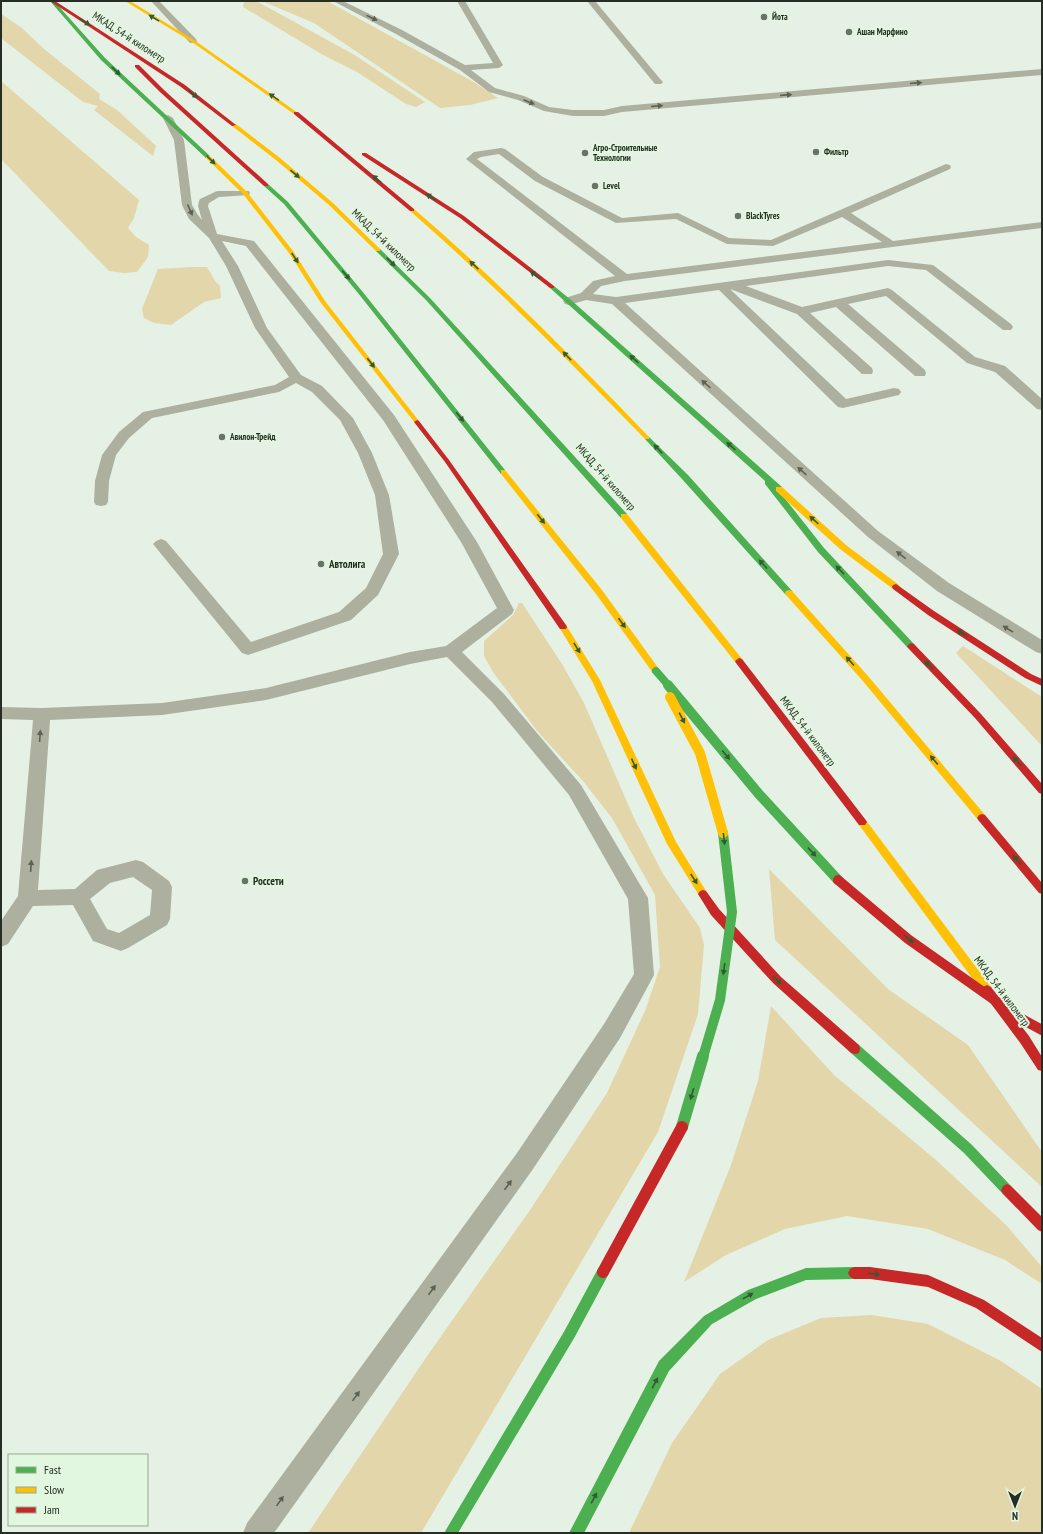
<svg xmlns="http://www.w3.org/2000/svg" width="1043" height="1534" viewBox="0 0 1043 1534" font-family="'PT Sans Narrow',sans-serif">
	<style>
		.green { fill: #e2d6aa }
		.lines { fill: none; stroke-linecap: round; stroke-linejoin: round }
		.lane { fill: #adb09e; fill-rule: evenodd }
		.fast { fill: #4caf50; fill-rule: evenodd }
		.slow { fill: #ffc107; fill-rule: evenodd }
		.jam { fill: #c62828; fill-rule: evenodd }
		.fast-bridge-far2 { stroke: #4caf50; stroke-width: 8 }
		.fast-bridge-far1 { stroke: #4caf50; stroke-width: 10 }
		.fast-bridge { stroke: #4caf50; stroke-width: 12 }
		.slow-bridge { stroke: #ffc107; stroke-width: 10 }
		.jam-bridge-far1 { stroke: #c62828; stroke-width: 10 }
		.jam-bridge { stroke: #c62828; stroke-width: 12 }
		.oneway { fill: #335a33 }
		.oneway2 { fill: #5c6155 }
		.poi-dot { fill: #697268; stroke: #e2f7df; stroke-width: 1.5 }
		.labels { text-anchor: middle; stroke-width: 4; stroke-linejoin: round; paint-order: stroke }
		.far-poi-label { font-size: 9px; font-weight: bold; fill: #262d24; stroke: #e2f7df; text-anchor: start }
		.street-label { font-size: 11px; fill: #262d24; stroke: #e2f7df }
		.poi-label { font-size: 11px; font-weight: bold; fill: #262d24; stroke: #e2f7df; text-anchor: start }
	</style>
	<rect width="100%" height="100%" fill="#e6f1e5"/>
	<g class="green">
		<path d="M 248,1 L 256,1 L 353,54 L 425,102 L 416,107 L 406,104 L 357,72 L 323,55 L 243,7 L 244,2 Z"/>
		<path d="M 262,1 L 327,1 L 472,81 L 498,98 L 470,105 L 440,108 L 314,23 Z"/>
		<path d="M 1,14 L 22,28 L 44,49 L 100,94 L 99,99 L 117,110 L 156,146 L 153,156 L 94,110 L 98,106 L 83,102 L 1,38 Z"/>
		<path d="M 1,81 L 139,200 L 134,218 L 128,228 L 136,237 L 149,245 L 148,257 L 137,272 L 124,273 L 109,271 L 1,159 Z"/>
		<path d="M 191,267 L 207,267 L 215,281 L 220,286 L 221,298 L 204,302 L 171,325 L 154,323 L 144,318 L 142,309 L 158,269 Z"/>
		<path d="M 519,603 L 522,603 L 562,664 L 584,703 L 634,818 L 663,874 L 700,928 L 704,945 L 698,1014 L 658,1132 L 421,1533 L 308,1533 L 425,1359 L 530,1210 L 607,1093 L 645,1011 L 660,967 L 655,895 L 612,818 L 583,781 L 538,732 L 493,672 L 484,656 L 484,641 L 513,615 Z"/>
		<path d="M 963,646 L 1042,697 L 1042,746 L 956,653 Z"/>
		<path d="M 769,869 L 888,989 L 968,1045 L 1042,1152 L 1042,1187 L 775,940 Z"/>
		<path d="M 771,1006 L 834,1075 L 936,1160 L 1007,1226 L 1042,1267 L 1042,1284 L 1005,1260 L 928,1229 L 847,1216 L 785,1229 L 726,1255 L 684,1282 L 731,1165 L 758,1081 Z"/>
		<path d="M 872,1315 L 928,1324 L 1001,1361 L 1042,1389 L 1042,1533 L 629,1533 L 672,1443 L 720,1374 L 768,1340 L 821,1318 Z"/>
	</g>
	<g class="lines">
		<g class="lane">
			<path d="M 151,1 L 159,1 L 196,39 L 197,41 L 196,43 L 190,43 Z"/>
			<path d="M 333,1 L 343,1 L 402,30 L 465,65 L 493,63 L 457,1 L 465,1 L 503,65 L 499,68 L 471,70 L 495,88 L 524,96 L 549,107 L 573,110 L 604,110 L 622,106 L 1042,69 L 1042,75 L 622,112 L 604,116 L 573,116 L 544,111 L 518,100 L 489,92 L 460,70 L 396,34 Z"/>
			<path d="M 587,1 L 595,1 L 661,80 L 663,82 L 661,84 L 655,84 Z"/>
			<path d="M 168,115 L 173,118 L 184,140 L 192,205 L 198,215 L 202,220 L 198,206 L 199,201 L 200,199 L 217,191 L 249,191 L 250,193 L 249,195 L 219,197 L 209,203 L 208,206 L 217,234 L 254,241 L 394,415 L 477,542 L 514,610 L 512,614 L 462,652 L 504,694 L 581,785 L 648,898 L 654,975 L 620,1038 L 533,1169 L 274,1533 L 243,1533 L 247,1523 L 517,1153 L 604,1024 L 634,974 L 628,899 L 569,795 L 492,702 L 447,657 L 410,664 L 266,700 L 162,715 L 50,720 L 38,890 L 75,889 L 97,870 L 136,860 L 143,862 L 169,881 L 172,887 L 170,919 L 167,925 L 128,948 L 121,951 L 93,941 L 73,905 L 33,906 L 8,944 L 1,947 L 1,921 L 18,896 L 33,720 L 1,719 L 1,707 L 42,708 L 162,703 L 266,688 L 410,652 L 446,646 L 497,608 L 461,542 L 383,420 L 246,246 L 222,241 L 238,266 L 267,328 L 301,375 L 322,386 L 353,418 L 372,453 L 389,495 L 399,554 L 378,595 L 351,620 L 248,655 L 242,653 L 153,544 L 156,541 L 161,539 L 166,541 L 251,642 L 339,612 L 366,588 L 383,554 L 375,495 L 358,453 L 340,420 L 312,392 L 296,383 L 279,392 L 152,418 L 129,438 L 116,455 L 109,481 L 108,502 L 106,505 L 101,506 L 96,505 L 94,502 L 95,481 L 102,455 L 119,432 L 143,412 L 275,385 L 289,377 L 255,328 L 226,266 L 209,238 L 189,219 L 182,205 L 174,140 L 163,118 ZM 133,877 L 152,890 L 150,915 L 119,933 L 107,929 L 90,899 L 110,883 Z"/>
			<path d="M 501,148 L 505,149 L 543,177 L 622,218 L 678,213 L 729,238 L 771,240 L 946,164 L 950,165 L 951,167 L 950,169 L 851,213 L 893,241 L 1042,222 L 1042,228 L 625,281 L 601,286 L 593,294 L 616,297 L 888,260 L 933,265 L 1011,324 L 1013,327 L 1011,330 L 1003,330 L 926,270 L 888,266 L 746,286 L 802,307 L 888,288 L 892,290 L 975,357 L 1005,366 L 1042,399 L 1042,410 L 1037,409 L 995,372 L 967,363 L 886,296 L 848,304 L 925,370 L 926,373 L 925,376 L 915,376 L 836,307 L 810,313 L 872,368 L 873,371 L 872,374 L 862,374 L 797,314 L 730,289 L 846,399 L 894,388 L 899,389 L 901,392 L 899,395 L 843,408 L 838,407 L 719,290 L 625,303 L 878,531 L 949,583 L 1042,640 L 1042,654 L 1036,652 L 937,591 L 868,537 L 612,304 L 586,300 L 569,305 L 565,304 L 563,301 L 565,298 L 581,293 L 593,281 L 615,276 L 466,159 L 474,152 ZM 499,154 L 535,181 L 616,223 L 676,219 L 727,244 L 773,246 L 842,217 L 882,242 L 627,274 L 477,159 L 481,157 Z"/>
		</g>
		<g class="fast">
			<path d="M 50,1 L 54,1 L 105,58 L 210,156 L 210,158 L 206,158 L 101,60 Z"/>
			<path d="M 264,184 L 268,184 L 288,202 L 362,291 L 505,470 L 505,474 L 501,474 L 358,293 L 284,204 L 264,186 Z"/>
			<path d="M 376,249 L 380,249 L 430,298 L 627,514 L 627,518 L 621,518 L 426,300 L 376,251 Z"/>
			<path d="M 550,286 L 554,286 L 571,300 L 782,487 L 782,491 L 779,491 L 824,548 L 914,644 L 915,646 L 914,648 L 908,648 L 818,552 L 765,484 L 765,481 L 550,288 Z"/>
			<path d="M 647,436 L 649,437 L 688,475 L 792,591 L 793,593 L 792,595 L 786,595 L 682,479 L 645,439 L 645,437 Z"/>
			<path d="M 855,1044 L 859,1045 L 972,1145 L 1011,1186 L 1013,1190 L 1011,1194 L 1007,1196 L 1003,1194 L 964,1153 L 851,1053 L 850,1049 L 851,1045 Z"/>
			<path d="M 854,1267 L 858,1269 L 860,1273 L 858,1277 L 854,1279 L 806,1280 L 756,1299 L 712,1324 L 669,1371 L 584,1533 L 569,1533 L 659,1361 L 704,1316 L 748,1290 L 806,1268 Z"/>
		</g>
		<g class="slow">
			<path d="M 125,1 L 130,1 L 194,40 L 298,113 L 294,114 L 192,42 Z"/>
			<path d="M 232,124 L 236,124 L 280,158 L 333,203 L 380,249 L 380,251 L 376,251 L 329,205 L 276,160 L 232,126 Z"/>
			<path d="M 206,156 L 210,156 L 247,192 L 293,251 L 325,301 L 419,421 L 419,423 L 415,423 L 321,303 L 289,253 L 243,194 L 206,158 Z"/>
			<path d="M 410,209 L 414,209 C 497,280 573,358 649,437 L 649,439 L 645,439 C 569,361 493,283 410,211 Z"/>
			<path d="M 501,470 L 505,470 L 602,590 L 659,669 L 660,671 L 659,673 L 653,673 L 596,594 L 501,474 Z"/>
			<path d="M 776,487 L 782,487 L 846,545 L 899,585 L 900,587 L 899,589 L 893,589 L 840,549 L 776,491 Z"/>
			<path d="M 621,514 L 627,514 L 742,659 L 743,661 L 742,663 L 736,663 L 621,518 Z"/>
			<path d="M 789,590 L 792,591 L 868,676 L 985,815 L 987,818 L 985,821 L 979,821 L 862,680 L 786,595 L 785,593 L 786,591 Z"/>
			<path d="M 563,624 L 566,625 L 600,680 L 676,842 L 706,891 L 708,894 L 706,897 L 703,898 L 700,897 L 667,844 L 592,681 L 559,627 Z"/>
			<path d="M 862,818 L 865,819 L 991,987 L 992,990 L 991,993 L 987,995 L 983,993 L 859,825 L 857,822 L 859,819 Z"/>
		</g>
		<g class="jam">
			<path d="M 50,1 L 55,1 L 185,85 L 236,125 L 232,126 L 181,87 Z"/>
			<path d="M 135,65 L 139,65 L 164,90 L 268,184 L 268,186 L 264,186 L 160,92 L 135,67 Z"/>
			<path d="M 294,112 L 298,112 L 414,209 L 414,211 L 410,211 L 294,114 Z"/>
			<path d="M 362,153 L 366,153 L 464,216 L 554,286 L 554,288 L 550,288 L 460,218 L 362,155 Z"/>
			<path d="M 417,420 L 419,421 L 449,460 L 566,625 L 567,627 L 566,629 L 560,629 L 445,462 L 414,422 Z"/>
			<path d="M 896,584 L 934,611 L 1031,674 L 1042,679 L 1042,686 L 1025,678 L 928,615 L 893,589 L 892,587 L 893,585 Z"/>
			<path d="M 911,643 L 914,644 L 981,714 L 1042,784 L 1042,794 L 1039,793 L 975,718 L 908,648 L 907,646 Z"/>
			<path d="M 739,658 L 742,659 L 865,819 L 867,822 L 865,825 L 859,825 L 736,663 L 735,661 Z"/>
			<path d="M 982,814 L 985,815 L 1042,883 L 1042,894 L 1039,893 L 979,821 L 977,818 L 979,815 Z"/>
			<path d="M 703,890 L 706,891 L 719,909 L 781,977 L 859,1045 L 860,1049 L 859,1053 L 855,1054 L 851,1053 L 773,983 L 711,915 L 698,894 L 700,891 Z"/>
			<path d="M 987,985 L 991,987 L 1029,1036 L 1042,1057 L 1042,1071 L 1038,1070 L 1021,1044 L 983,993 L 982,990 L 983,987 Z"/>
			<path d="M 1007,1184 L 1011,1186 L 1042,1217 L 1042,1232 L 1038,1230 L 1003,1194 L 1001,1190 L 1003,1186 Z"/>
			<path d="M 854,1267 L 870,1267 L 928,1275 L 984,1300 L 1042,1338 L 1042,1352 L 976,1308 L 928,1287 L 870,1279 L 854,1279 L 850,1277 L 848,1273 L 850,1269 Z"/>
		</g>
		<path class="fast-bridge-far2" d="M 656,671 L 669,686"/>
		<g class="fast-bridge-far1">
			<path d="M 668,685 L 758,793 L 838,880"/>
			<path d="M 703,1057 L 720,1000 L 732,912 L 723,833"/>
		</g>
		<g class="fast-bridge">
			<path d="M 682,1127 L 703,1056"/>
			<path d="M 451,1533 L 569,1335 L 603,1272"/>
		</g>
		<path class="slow-bridge" d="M 670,697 L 700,753 L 723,833"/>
		<path class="jam-bridge-far1" d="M 838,880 L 908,939 L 1020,1018 L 1042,1030"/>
		<path class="jam-bridge" d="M 603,1272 L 682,1127"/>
	</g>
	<defs><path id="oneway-solid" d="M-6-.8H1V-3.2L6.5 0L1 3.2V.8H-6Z"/></defs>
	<g class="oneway">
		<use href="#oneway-solid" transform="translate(154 18) rotate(-149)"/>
		<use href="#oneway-solid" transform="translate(85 22) rotate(33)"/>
		<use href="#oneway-solid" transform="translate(116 71) rotate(43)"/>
		<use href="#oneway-solid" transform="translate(193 94) rotate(38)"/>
		<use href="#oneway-solid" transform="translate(274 97) rotate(-145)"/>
		<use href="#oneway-solid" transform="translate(211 160) rotate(44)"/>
		<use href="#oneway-solid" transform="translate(295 174) rotate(40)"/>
		<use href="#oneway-solid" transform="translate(377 179) rotate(-140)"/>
		<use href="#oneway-solid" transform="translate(431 197) rotate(-147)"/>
		<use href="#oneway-solid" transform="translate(295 258) rotate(57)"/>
		<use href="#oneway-solid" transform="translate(391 262) rotate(44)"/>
		<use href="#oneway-solid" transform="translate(474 265) rotate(-137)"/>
		<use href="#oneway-solid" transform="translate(346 275) rotate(50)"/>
		<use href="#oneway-solid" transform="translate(535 275) rotate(-142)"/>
		<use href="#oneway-solid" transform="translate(567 356) rotate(-134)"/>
		<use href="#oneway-solid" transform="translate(634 359) rotate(-138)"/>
		<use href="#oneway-solid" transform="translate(371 363) rotate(52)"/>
		<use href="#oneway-solid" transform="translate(460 417) rotate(51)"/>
		<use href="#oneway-solid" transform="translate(731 446) rotate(-138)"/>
		<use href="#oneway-solid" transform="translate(658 449) rotate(-134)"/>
		<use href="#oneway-solid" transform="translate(541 519) rotate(51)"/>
		<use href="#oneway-solid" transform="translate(814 520) rotate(-138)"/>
		<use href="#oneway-solid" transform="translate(763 564) rotate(-132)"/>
		<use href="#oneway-solid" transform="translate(840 570) rotate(-134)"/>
		<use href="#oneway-solid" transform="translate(622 623) rotate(54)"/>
		<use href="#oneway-solid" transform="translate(962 633) rotate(-147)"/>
		<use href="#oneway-solid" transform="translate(577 648) rotate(58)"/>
		<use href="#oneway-solid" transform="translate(850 661) rotate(-132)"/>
		<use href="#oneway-solid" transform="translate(929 665) rotate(-134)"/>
		<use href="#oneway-solid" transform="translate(682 718) rotate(62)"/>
		<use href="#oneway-solid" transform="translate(726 755) rotate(50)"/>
		<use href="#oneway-solid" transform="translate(934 760) rotate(-130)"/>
		<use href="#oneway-solid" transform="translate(1017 761) rotate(-131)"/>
		<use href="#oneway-solid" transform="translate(634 764) rotate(66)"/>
		<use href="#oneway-solid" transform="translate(724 839) rotate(84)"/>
		<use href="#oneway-solid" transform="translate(812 852) rotate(47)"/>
		<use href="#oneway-solid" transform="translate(1017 860) rotate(-130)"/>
		<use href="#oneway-solid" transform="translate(694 879) rotate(57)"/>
		<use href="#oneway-solid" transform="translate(909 939) rotate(37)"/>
		<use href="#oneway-solid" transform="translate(724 969) rotate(98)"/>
		<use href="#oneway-solid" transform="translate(777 980) rotate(45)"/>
		<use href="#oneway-solid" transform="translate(692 1094) rotate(107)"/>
		<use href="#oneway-solid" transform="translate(874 1274) rotate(7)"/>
		<use href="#oneway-solid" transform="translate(748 1296) rotate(-29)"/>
		<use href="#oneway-solid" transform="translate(655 1383) rotate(-62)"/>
		<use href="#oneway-solid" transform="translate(594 1498) rotate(-62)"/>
	</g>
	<g class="oneway2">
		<use href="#oneway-solid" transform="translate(372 18) rotate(26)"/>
		<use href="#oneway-solid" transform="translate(916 83) rotate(-5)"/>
		<use href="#oneway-solid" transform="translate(786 95) rotate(-5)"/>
		<use href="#oneway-solid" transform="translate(529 102) rotate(23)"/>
		<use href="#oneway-solid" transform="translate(657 106) rotate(-5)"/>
		<use href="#oneway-solid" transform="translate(190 210) rotate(66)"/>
		<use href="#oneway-solid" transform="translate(706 384) rotate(-138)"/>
		<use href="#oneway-solid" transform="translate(802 471) rotate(-138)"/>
		<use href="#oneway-solid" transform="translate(901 555) rotate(-143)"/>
		<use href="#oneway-solid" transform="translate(1008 629) rotate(-148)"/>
		<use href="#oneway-solid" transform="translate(40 736) rotate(-86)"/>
		<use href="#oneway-solid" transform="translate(31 866) rotate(-86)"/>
		<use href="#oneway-solid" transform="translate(508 1185) rotate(-54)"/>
		<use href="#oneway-solid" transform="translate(432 1290) rotate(-54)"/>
		<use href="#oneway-solid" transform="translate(356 1396) rotate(-54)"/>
		<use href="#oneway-solid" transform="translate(280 1501) rotate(-54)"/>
	</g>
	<g class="poi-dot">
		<circle cx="764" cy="17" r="4"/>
		<circle cx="849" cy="32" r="4"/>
		<circle cx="816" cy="152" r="4"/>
		<circle cx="585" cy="153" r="4"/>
		<circle cx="595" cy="186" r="4"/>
		<circle cx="738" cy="216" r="4"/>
		<circle cx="222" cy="437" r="4"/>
		<circle cx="321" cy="564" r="4"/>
		<circle cx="245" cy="881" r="4"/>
	</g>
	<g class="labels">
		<g class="far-poi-label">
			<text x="772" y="20">Йота</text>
			<text x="857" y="35">Ашан Марфино</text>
			<text x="593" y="151">Агро-Строительные<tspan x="593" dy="10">Технологии</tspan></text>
			<text x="824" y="155">Фильтр</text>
			<text x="603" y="189">Level</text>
			<text x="746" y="219">BlackTyres</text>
			<text x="230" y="440">Авилон-Трейд</text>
		</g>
		<g class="street-label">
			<text transform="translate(129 37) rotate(33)" y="4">МКАД, 54-й километр</text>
			<text transform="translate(384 240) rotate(44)" y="4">МКАД, 54-й километр</text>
			<text transform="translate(606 477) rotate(49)" y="4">МКАД, 54-й километр</text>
			<text transform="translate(808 731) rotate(53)" y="4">МКАД, 54-й километр</text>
			<text transform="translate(1002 991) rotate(53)" y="4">МКАД, 54-й километр</text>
		</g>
		<g class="poi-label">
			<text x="329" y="568">Автолига</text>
			<text x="253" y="885">Россети</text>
		</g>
	</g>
	<rect width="1043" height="1534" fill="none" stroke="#262d24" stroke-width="4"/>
	<rect x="8" y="1454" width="140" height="72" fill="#e2f7df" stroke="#97a694"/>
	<rect x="16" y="1467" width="20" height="6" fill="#4caf50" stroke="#97a694"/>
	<text x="44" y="1474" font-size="12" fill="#262d24">Fast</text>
	<rect x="16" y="1487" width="20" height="6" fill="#ffc107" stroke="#97a694"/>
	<text x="44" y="1494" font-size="12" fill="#262d24">Slow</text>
	<rect x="16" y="1507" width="20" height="6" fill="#c62828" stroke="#97a694"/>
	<text x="44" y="1514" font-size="12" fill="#262d24">Jam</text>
	<g transform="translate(1015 1506) rotate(180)" stroke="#e2f7df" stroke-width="3" paint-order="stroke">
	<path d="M0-3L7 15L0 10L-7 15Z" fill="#262d24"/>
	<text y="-6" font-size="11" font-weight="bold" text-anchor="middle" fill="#262d24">N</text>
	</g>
</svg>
